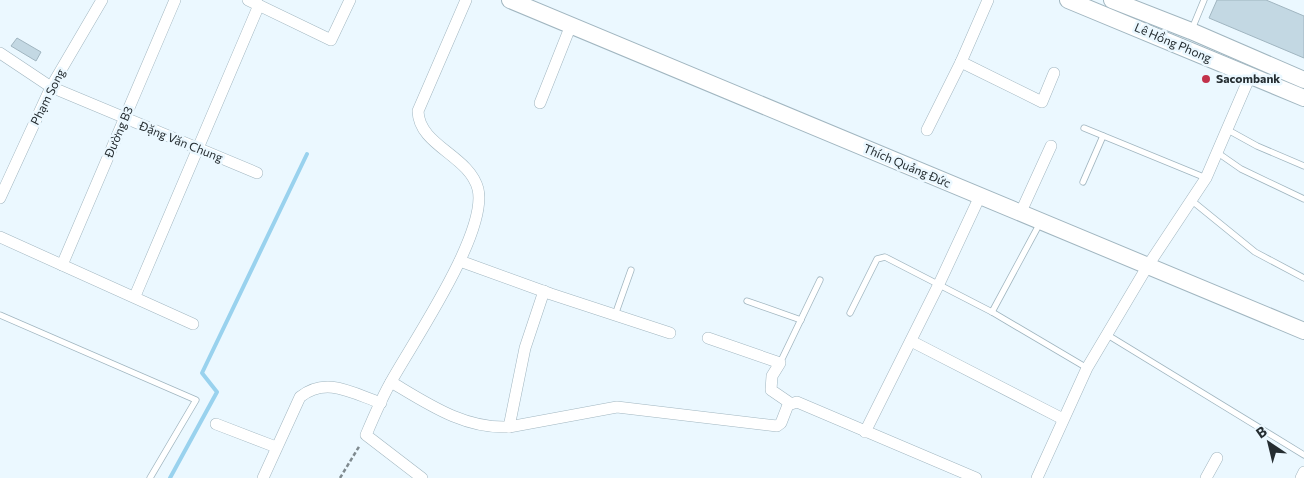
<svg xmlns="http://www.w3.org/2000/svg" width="1304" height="478" viewBox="0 0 1304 478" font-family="Commissioner,sans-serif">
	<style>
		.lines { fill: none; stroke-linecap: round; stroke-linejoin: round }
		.stream { stroke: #99d2ee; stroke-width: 4 }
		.building { fill: #c3d8e3; stroke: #a0b5c0 }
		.lane-casing { stroke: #a1b6c0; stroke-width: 7 }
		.street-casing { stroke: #a1b6c0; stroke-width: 12 }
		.secondary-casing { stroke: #a1b6c0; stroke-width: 18 }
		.path { stroke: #7f8a8f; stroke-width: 2.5; stroke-dasharray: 4 2.5; stroke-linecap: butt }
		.lane { stroke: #fff; stroke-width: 5.5 }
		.street { stroke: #fff; stroke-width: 11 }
		.secondary { stroke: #fff; stroke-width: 16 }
		.poi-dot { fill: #c2324b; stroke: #ebf8ff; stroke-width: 2 }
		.labels { text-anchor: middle; stroke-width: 5; stroke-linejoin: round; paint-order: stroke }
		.street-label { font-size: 12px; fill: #252d31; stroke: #ebf8ff }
		.poi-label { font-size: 12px; font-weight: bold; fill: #252d31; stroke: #ebf8ff; text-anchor: start }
	</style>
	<rect width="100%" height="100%" fill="#ebf8ff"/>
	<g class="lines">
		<path class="stream" d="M 170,478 L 217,392 L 202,373 L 307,154"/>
	</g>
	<g class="building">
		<path d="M 1217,0 L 1266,0 L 1304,16 L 1304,58 L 1209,18 Z"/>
		<path d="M 17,38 L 41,52 L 36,61 L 11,46 Z"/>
	</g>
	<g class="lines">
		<defs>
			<g id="lane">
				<path d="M 1192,29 L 1204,0"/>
				<path d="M 1084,128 L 1206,178"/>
				<path d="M 1228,130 L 1257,146 L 1304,166"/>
				<path d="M 1218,153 L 1241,169 L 1304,199"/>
				<path d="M 1083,182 L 1103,136"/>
				<path d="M 1191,200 L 1255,252 L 1304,278"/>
				<path d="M 747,301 L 801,320"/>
				<path d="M 992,312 L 1040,223"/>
				<path d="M 850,313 L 877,259 L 885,257 L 992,312 L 1087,368"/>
				<path d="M 0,315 L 196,400 L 150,478"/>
				<path d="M 615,315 L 631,270"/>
				<path d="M 1106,334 L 1304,455"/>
				<path d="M 780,363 L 820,280"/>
			</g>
			<g id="street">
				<path d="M 248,0 L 331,40 L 350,0"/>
				<path d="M 988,0 L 961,62 L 1042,102 L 1054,73"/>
				<path d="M 0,53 L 51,87 L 257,173"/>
				<path d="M 540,103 L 571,25"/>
				<path d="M 927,130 L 961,62"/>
				<path d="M 0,198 L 51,87 L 102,0"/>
				<path d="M 1020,214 L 1051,146"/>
				<path d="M 0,237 L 193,324"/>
				<path d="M 460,261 L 551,294 L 670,333"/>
				<path d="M 62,265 L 175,0"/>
				<path d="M 135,296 L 259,5"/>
				<path d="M 708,338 L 780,363 L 772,376 L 771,390 L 790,403"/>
				<path d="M 911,341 L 1063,419"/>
				<path d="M 391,382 C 428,404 464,429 509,427 L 617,407 L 777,426 L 781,423 L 788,405 L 797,402 L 976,478"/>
				<path d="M 216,424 L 276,447"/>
				<path d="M 509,427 L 525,348 L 544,291"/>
				<path d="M 865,432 L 939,284 L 980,196"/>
				<path d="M 263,478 L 300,397 C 326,376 352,393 381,403"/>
				<path d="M 422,478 L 366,435 C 374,416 382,397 392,380 C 415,339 488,232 478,189 C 469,155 419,146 418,111 L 466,0"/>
				<path d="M 1037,478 L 1087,368 L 1147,267 L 1206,178 L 1250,76"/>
				<path d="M 1206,478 L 1217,458"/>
				<path d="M 1301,478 L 1304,472"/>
			</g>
			<g id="secondary">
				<path d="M 510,0 L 1304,331"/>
				<path d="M 1068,0 L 1304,98"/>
				<path d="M 1112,0 L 1191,31 L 1304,80"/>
			</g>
		</defs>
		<use href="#lane" class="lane-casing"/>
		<use href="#street" class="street-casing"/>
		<use href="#secondary" class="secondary-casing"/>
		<path class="path" d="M 340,478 L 360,445"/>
		<use href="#lane" class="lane"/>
		<use href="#street" class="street"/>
		<use href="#secondary" class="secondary"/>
	</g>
	<circle class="poi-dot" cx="1206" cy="79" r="5"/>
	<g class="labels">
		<g class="street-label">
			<text transform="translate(1173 43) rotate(23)" y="4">Lê Hồng Phong</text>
			<text transform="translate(48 97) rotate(-63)" y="4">Phạm Song</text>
			<text transform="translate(119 132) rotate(-67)" y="4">Đường B3</text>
			<text transform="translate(181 142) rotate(22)" y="4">Đặng Văn Chung</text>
			<text transform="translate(907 166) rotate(23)" y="4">Thích Quảng Đức</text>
		</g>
		<g class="poi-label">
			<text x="1216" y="83">Sacombank</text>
		</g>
	</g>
	<g transform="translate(1269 443) rotate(325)" stroke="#ebf8ff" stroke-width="4" paint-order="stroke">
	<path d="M0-4L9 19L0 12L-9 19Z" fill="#252d31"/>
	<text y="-8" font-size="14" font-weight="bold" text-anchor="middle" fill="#252d31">B</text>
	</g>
</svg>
